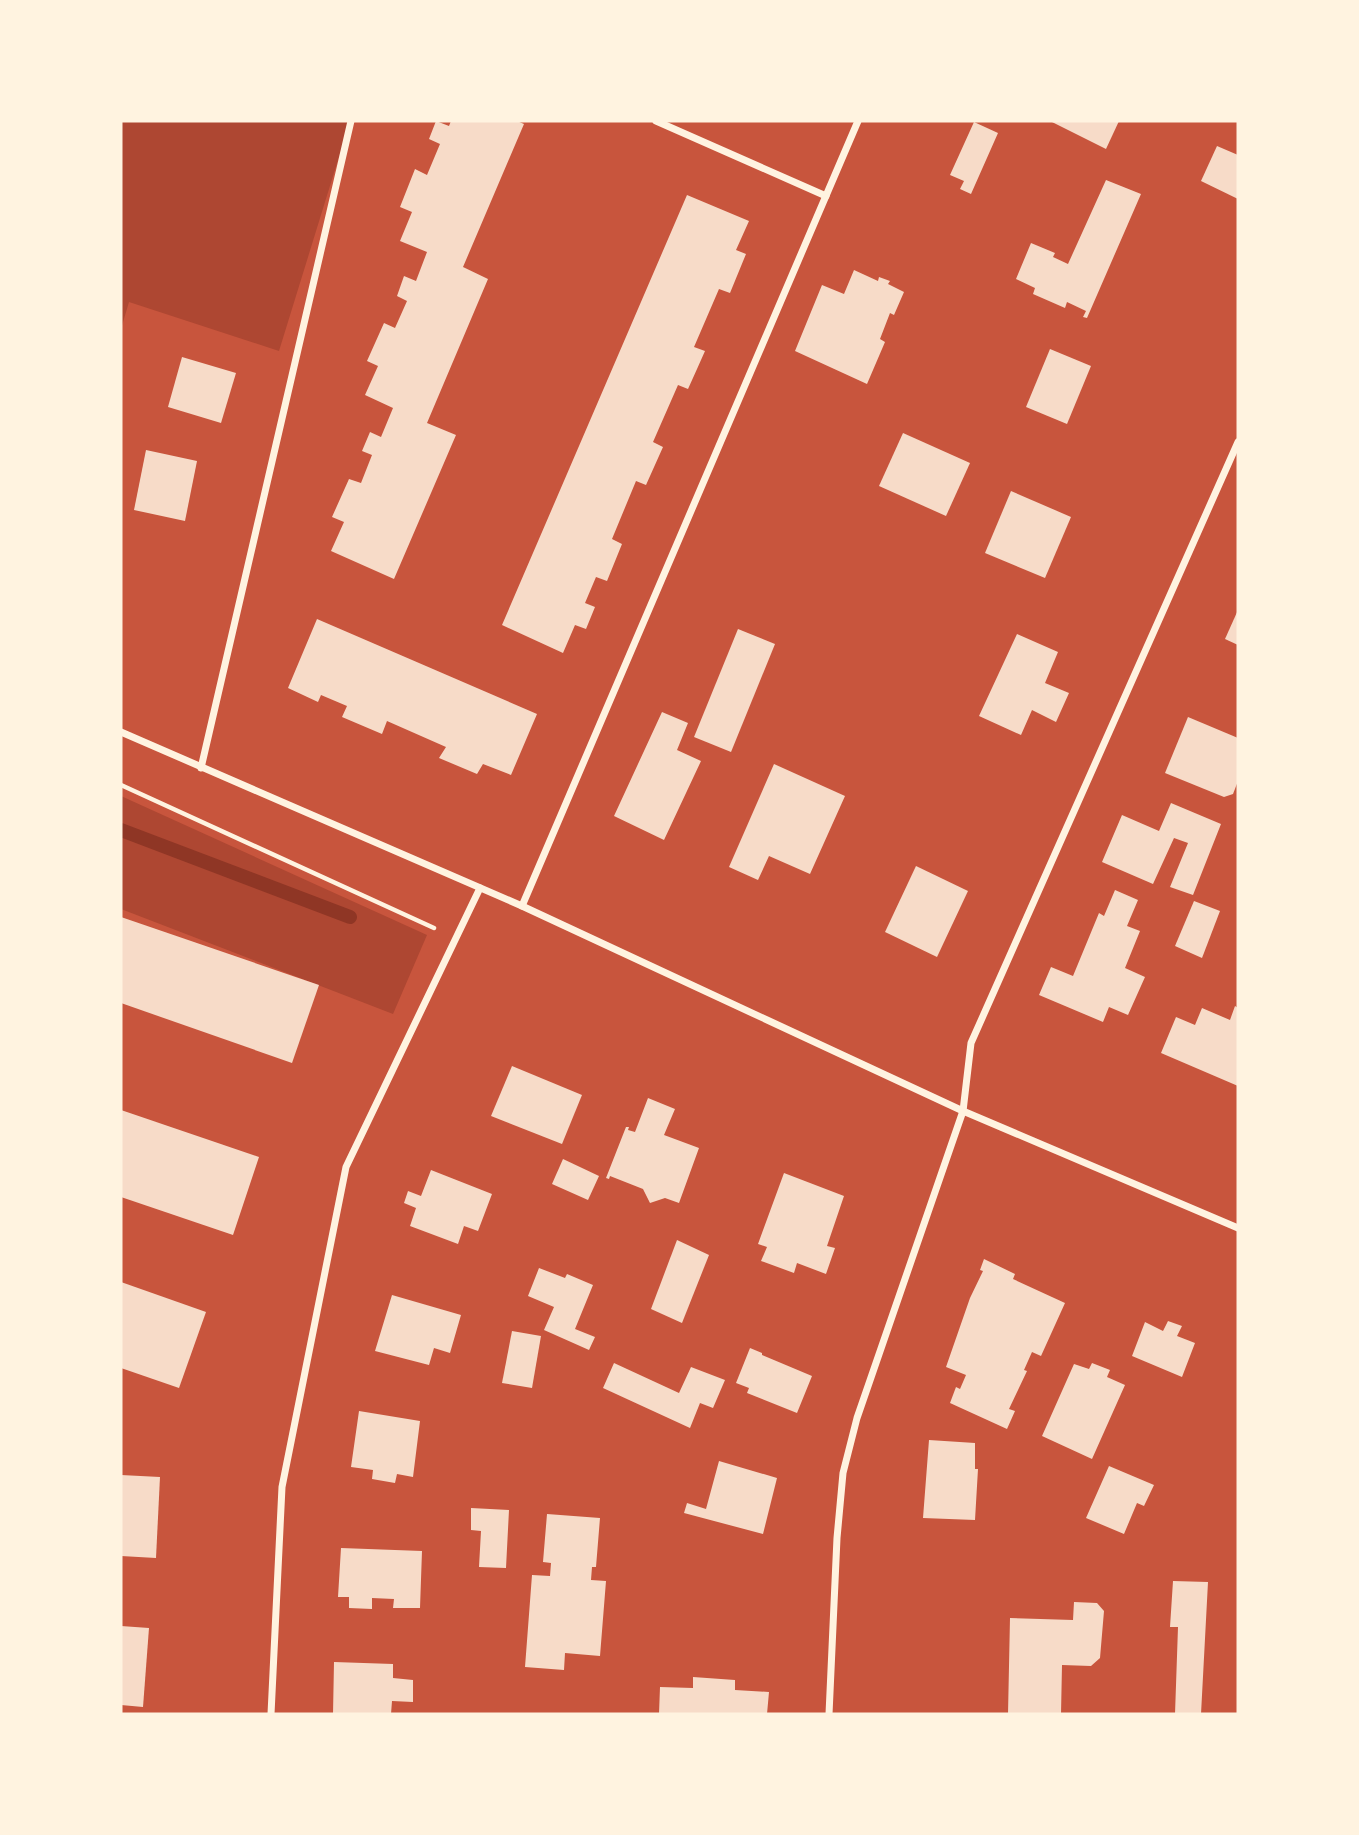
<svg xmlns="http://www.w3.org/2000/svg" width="1359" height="1835" viewBox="0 0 1359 1835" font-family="'DM Sans',sans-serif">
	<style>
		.green { fill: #ae4732 }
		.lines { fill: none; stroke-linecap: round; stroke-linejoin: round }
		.stream { stroke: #8f3625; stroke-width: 14 }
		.building { fill: #f7dbc8 }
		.path { stroke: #fff3e0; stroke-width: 4.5 }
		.minor { stroke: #fff3e0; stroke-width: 7 }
	</style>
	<rect width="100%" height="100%" fill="#c8553d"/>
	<g class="green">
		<path d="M 121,121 L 350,121 L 279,351 L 129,302 L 121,329 Z"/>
		<path d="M 121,796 L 427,935 L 393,1014 L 121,909 Z"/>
	</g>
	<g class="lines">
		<path class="stream" d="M 121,830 L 350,917"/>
	</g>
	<g class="building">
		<path d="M 436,121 L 449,126 L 451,121 L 517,121 L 524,124 L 463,267 L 488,279 L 427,423 L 456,435 L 394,579 L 331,551 L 344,522 L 332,517 L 349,479 L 361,483 L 372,455 L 362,451 L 370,432 L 381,437 L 393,408 L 365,395 L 378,366 L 367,361 L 384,323 L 395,328 L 407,301 L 397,296 L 404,276 L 416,281 L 427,252 L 400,241 L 412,212 L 400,207 L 415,169 L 427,175 L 440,144 L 429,139 Z"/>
		<path d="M 1050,121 L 1119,121 L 1106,149 Z"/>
		<path d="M 974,122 L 998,133 L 971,194 L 960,189 L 964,181 L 950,175 Z"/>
		<path d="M 1217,146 L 1238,155 L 1238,199 L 1201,181 Z"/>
		<path d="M 1106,180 L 1141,194 L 1087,318 L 1083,317 L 1086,311 L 1067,302 L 1065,308 L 1033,294 L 1035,288 L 1016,279 L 1031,243 L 1055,253 L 1053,257 L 1068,264 Z"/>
		<path d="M 687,195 L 749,221 L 736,250 L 746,254 L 730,293 L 719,289 L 694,347 L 705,351 L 697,369 L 688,389 L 678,385 L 653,442 L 663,447 L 646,485 L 636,481 L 612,539 L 622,544 L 607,581 L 596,577 L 585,603 L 595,607 L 586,629 L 575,625 L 563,653 L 502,625 Z"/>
		<path d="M 854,270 L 878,281 L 879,277 L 890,281 L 888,284 L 904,292 L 894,315 L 890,313 L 880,339 L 885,342 L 867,384 L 795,351 L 822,285 L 844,294 Z"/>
		<path d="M 1050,349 L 1091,366 L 1067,424 L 1026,407 Z"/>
		<path d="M 182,357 L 236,373 L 221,423 L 168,407 Z"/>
		<path d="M 903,433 L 970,463 L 946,516 L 879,486 Z"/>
		<path d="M 146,450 L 197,461 L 185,521 L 134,510 Z"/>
		<path d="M 1011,491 L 1071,517 L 1045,578 L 985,553 Z"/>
		<path d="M 1238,610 L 1238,645 L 1225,639 Z"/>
		<path d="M 317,619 L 537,714 L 511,775 L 483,764 L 477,774 L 439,758 L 446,747 L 387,721 L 382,734 L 342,717 L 347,706 L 321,695 L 318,702 L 288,688 Z"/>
		<path d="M 738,629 L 775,644 L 731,752 L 694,737 Z"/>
		<path d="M 1017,634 L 1058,652 L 1045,683 L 1069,693 L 1056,722 L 1032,710 L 1021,735 L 979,716 Z"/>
		<path d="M 662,712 L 688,723 L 677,750 L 701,761 L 664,840 L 614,816 Z"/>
		<path d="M 1188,717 L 1238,738 L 1238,781 L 1233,794 L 1224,797 L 1165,773 Z"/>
		<path d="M 774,764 L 845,796 L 810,874 L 769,856 L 758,880 L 729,867 Z"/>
		<path d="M 1171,803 L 1221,824 L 1193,895 L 1170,887 L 1188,843 L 1174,838 L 1153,884 L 1102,862 L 1122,815 L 1159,831 Z"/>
		<path d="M 916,866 L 968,891 L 937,957 L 885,932 Z"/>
		<path d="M 1115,890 L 1138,900 L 1127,926 L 1140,931 L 1125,968 L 1145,977 L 1128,1015 L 1109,1007 L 1103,1022 L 1039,995 L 1051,967 L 1073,976 L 1099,913 L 1104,916 Z"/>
		<path d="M 1194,901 L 1220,911 L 1202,958 L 1175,946 Z"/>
		<path d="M 121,917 L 319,985 L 292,1063 L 121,1003 Z"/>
		<path d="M 1235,1006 L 1238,1008 L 1238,1086 L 1161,1053 L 1176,1017 L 1195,1025 L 1202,1008 L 1230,1020 Z"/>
		<path d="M 512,1066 L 582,1095 L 562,1144 L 491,1116 Z"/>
		<path d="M 648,1098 L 675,1109 L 664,1135 L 699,1148 L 679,1203 L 665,1198 L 650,1203 L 643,1189 L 610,1176 L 609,1179 L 606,1178 L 626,1127 L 629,1127 L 628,1130 L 635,1132 Z"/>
		<path d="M 121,1110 L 259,1157 L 233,1235 L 121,1197 Z"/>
		<path d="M 563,1159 L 599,1176 L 588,1200 L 552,1184 Z"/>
		<path d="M 431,1170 L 492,1194 L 478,1231 L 464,1226 L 458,1244 L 410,1226 L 416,1208 L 404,1203 L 408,1191 L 421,1196 Z"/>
		<path d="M 784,1173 L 844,1196 L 827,1246 L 835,1248 L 826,1274 L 797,1263 L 794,1273 L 761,1261 L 767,1247 L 758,1244 Z"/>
		<path d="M 677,1240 L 709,1255 L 682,1323 L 651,1309 Z"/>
		<path d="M 984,1259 L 1015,1274 L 1013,1279 L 1065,1303 L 1041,1356 L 1032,1352 L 1024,1370 L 1027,1371 L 1009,1409 L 1015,1411 L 1007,1429 L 950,1403 L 956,1387 L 960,1389 L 966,1375 L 946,1367 L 970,1298 L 983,1271 L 980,1270 Z"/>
		<path d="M 539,1268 L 565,1278 L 567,1274 L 593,1285 L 575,1329 L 595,1337 L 589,1350 L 544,1330 L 554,1307 L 528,1296 Z"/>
		<path d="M 121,1282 L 206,1312 L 179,1388 L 121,1368 Z"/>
		<path d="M 392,1295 L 461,1315 L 450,1353 L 434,1348 L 429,1365 L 375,1351 Z"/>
		<path d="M 1168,1321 L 1182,1326 L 1177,1336 L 1195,1343 L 1182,1377 L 1132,1356 L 1145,1322 L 1163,1331 Z"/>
		<path d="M 512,1331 L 541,1336 L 532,1388 L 502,1383 Z"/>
		<path d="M 750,1348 L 762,1353 L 762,1355 L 812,1376 L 797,1413 L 747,1393 L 749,1388 L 736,1383 Z"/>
		<path d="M 614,1363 L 679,1393 L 691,1367 L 725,1380 L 713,1408 L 700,1403 L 690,1428 L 603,1388 Z"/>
		<path d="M 1092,1363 L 1110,1370 L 1107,1377 L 1125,1385 L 1092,1459 L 1042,1436 L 1074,1364 L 1089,1369 Z"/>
		<path d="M 359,1411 L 420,1421 L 413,1477 L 397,1474 L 395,1483 L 372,1479 L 373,1470 L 351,1467 Z"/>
		<path d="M 929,1440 L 975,1443 L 975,1469 L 978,1469 L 975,1520 L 923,1518 Z"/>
		<path d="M 719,1461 L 777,1478 L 763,1534 L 684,1513 L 687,1503 L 706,1509 Z"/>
		<path d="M 1109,1466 L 1154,1485 L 1144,1506 L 1137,1503 L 1124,1534 L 1086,1518 Z"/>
		<path d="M 121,1475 L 160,1477 L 156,1558 L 121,1556 Z"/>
		<path d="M 471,1508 L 509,1510 L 506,1568 L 479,1567 L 481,1531 L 471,1530 Z"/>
		<path d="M 547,1514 L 600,1518 L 596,1567 L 592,1567 L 591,1580 L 606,1581 L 600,1656 L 565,1653 L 564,1670 L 525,1667 L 532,1575 L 550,1576 L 551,1563 L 543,1562 Z"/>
		<path d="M 341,1548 L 422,1551 L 420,1608 L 393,1608 L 394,1599 L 372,1598 L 372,1609 L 349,1608 L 349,1597 L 338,1597 Z"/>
		<path d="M 1173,1581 L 1208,1582 L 1201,1714 L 1175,1714 L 1178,1627 L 1170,1627 Z"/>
		<path d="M 1074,1602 L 1097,1603 L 1104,1611 L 1100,1658 L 1091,1666 L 1062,1665 L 1061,1714 L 1008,1714 L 1010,1618 L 1073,1620 Z"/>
		<path d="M 121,1626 L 149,1628 L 143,1707 L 121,1705 Z"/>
		<path d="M 334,1662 L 393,1664 L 393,1678 L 413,1680 L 413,1702 L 392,1701 L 391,1714 L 333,1714 Z"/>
		<path d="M 693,1677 L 735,1680 L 735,1690 L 769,1692 L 767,1714 L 659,1714 L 660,1687 L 693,1688 Z"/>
	</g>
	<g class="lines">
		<path class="path" d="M 121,785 L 434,928"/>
		<g class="minor">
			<path d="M 656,121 L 826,196"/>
			<path d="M 121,732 L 522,906 L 963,1111 L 1238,1228"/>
			<path d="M 201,768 L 351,121"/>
			<path d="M 522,906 L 858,121"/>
			<path d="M 271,1714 L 282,1487 L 346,1167 L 480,888"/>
			<path d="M 829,1714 L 837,1538 L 843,1473 L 857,1418 L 963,1111 L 971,1043 L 1238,442"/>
		</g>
	</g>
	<rect width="1359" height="1835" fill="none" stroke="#fff3e0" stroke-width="245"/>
</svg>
